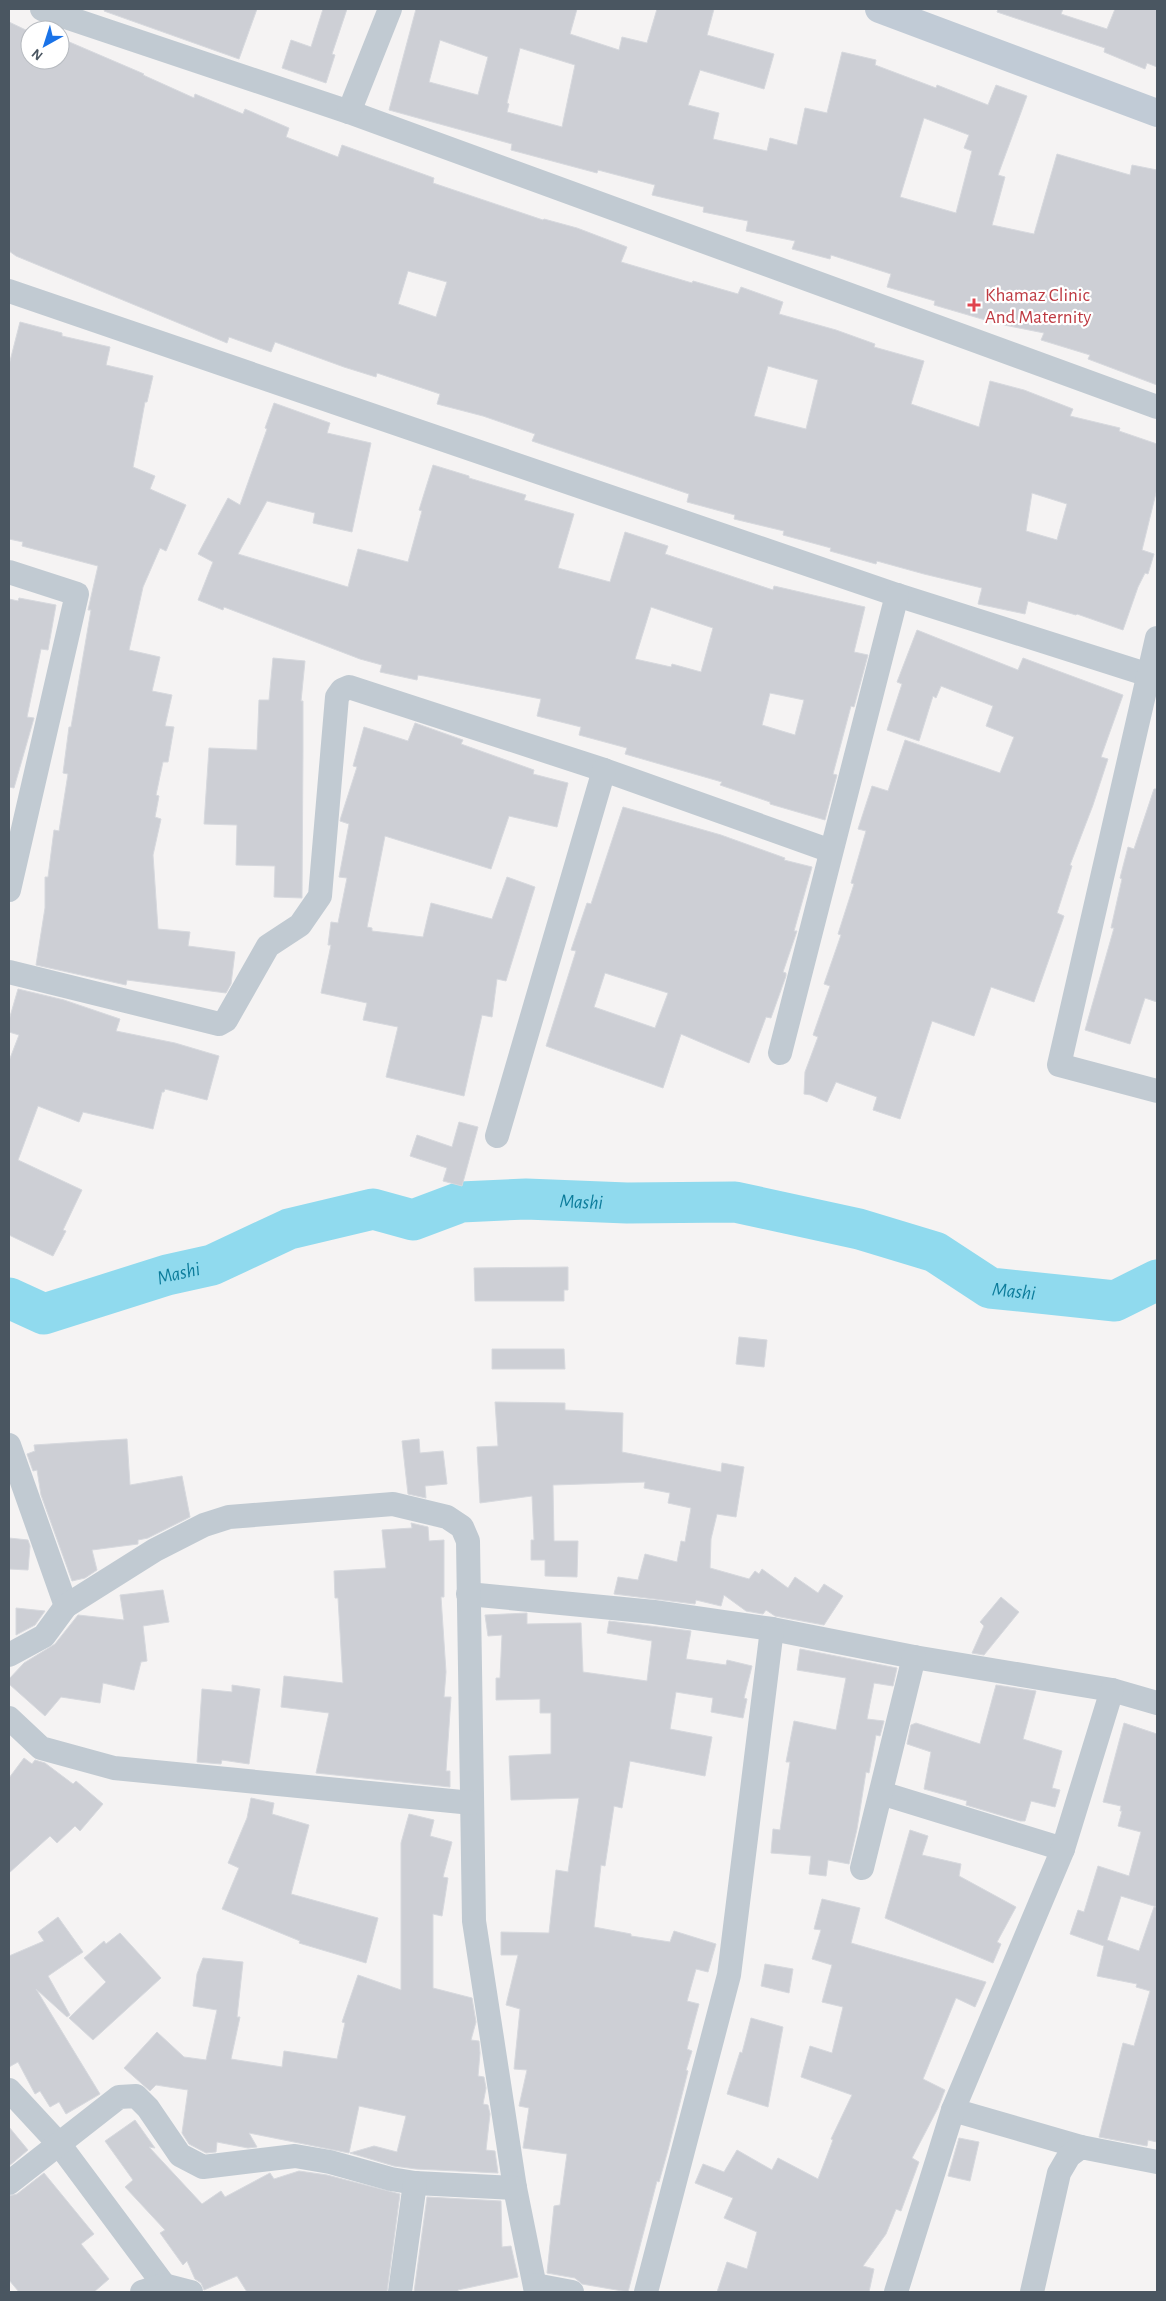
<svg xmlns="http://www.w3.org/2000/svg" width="1166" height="2301" viewBox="0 0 1166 2301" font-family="'Alegreya Sans',sans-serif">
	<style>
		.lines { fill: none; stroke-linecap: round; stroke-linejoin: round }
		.river { stroke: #90daee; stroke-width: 41 }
		.building { fill: #cdcfd5; stroke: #d7d9de; fill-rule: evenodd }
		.street { stroke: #c1cad2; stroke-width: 24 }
		.secondary { stroke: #c1cbd6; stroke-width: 28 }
		.health-dot { fill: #e0444e; stroke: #fff; stroke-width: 2 }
		.labels { text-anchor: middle; stroke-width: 4.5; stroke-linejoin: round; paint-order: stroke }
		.health-label { font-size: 19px; fill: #be3a42; stroke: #fff; text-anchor: start }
		.water-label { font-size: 20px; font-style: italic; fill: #0c7c9b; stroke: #fff }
	</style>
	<rect width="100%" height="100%" fill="#f5f3f3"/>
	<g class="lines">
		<path class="river" id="s1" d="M 9,1298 L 44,1314 L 167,1275 L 212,1265 L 289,1229 L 373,1209 L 413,1220 L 461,1202 L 526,1199 L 627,1203 L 735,1202 L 859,1229 L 935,1252 L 990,1288 L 1115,1301 L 1157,1280"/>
	</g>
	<g class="building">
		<path d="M 105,9 L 257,9 L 239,59 L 104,11 Z"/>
		<path d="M 323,9 L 347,9 L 332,54 L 335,55 L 326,83 L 282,68 L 291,40 L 311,47 Z"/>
		<path d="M 416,9 L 577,9 L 570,34 L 619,50 L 622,37 L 647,43 L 657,9 L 714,9 L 707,35 L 774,54 L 764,89 L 700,70 L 688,105 L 719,113 L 713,139 L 767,151 L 770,138 L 797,145 L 805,108 L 827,113 L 842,52 L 876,60 L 875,65 L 936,88 L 937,85 L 988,105 L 996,85 L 1027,96 L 998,175 L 1005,177 L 992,225 L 1034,234 L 1057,154 L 1130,175 L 1132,165 L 1157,170 L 1157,385 L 1088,359 L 1090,355 L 1041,340 L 1044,333 L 999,324 L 934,305 L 935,301 L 887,287 L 891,274 L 831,255 L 830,259 L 792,249 L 795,241 L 746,231 L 748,221 L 703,212 L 704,207 L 652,195 L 655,185 L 598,170 L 597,173 L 511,150 L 512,144 L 389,110 ZM 440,40 L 488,57 L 478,95 L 429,82 ZM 520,48 L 575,65 L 562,127 L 507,112 L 509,104 L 507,103 ZM 924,118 L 969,135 L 964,148 L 972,151 L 956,213 L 900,197 Z"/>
		<path d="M 998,9 L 1063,9 L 1061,14 L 1107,29 L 1115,9 L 1157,9 L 1157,67 L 1147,63 L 1145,69 L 1104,52 L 1105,48 L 997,12 Z"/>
		<path d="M 9,22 L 30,32 L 30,60 L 60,60 L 60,38 L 144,74 L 143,75 L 194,98 L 195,94 L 243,114 L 245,109 L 289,128 L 286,137 L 338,157 L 342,145 L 434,178 L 433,183 L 543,220 L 544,219 L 577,228 L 627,247 L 621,262 L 692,283 L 693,281 L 738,294 L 741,287 L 783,302 L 779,314 L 836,330 L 875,344 L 874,347 L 924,361 L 911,404 L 979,427 L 990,381 L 1024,390 L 1073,409 L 1070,416 L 1120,428 L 1119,431 L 1157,444 L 1157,489 L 1142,550 L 1154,554 L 1148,574 L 1145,573 L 1138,587 L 1123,630 L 1077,614 L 1076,615 L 1028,601 L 1025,614 L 978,604 L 982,588 L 924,574 L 877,561 L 876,564 L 830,551 L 831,548 L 783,535 L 784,531 L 734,519 L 735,515 L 687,502 L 689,494 L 532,441 L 535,434 L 483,416 L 437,404 L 440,394 L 377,373 L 376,377 L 344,367 L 275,342 L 271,352 L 229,337 L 227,343 L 16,256 L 9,251 ZM 408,271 L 447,282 L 436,317 L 398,304 ZM 768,366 L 818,380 L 806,429 L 754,416 ZM 1032,493 L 1067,504 L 1057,540 L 1026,531 Z"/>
		<path d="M 20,322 L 62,333 L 62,336 L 110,347 L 106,365 L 153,376 L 147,402 L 145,402 L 133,467 L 155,476 L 150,489 L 186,505 L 166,551 L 160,548 L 143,587 L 129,650 L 160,657 L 152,691 L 172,695 L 165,726 L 174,727 L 168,762 L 163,762 L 156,795 L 159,796 L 155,817 L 161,819 L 153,855 L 158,929 L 190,932 L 188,946 L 235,952 L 231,984 L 226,993 L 127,980 L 126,985 L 36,965 L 45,908 L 45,877 L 48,877 L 54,830 L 59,831 L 68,774 L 63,773 L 69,727 L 71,727 L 91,610 L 88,610 L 98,566 L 22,546 L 23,542 L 9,539 L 9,365 Z"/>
		<path d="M 274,403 L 330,423 L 327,433 L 371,443 L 352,532 L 313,523 L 315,513 L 267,501 L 238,554 L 348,587 L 358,549 L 408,562 L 422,511 L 419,510 L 433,465 L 469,476 L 469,478 L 526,495 L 524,500 L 574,514 L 558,568 L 610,582 L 625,532 L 668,546 L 665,554 L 773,590 L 774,586 L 865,607 L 854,652 L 868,655 L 854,707 L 851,706 L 833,774 L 837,775 L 825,820 L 770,804 L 770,802 L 720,785 L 722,782 L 625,754 L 627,748 L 579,735 L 581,727 L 537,716 L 541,699 L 424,676 L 418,675 L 417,680 L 380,672 L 382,665 L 360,659 L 224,607 L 223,610 L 198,600 L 213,562 L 198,554 L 228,498 L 240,505 L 267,429 L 265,428 ZM 651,607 L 713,628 L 701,672 L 672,664 L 671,667 L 635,659 ZM 770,693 L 804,700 L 795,735 L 762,725 Z"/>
		<path d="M 19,598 L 56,605 L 48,650 L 41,649 L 27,717 L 34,718 L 14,788 L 9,787 L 9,599 L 18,601 Z"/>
		<path d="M 917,630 L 1018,670 L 1023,658 L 1123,695 L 1101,757 L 1108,759 L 1093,805 L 1070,865 L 1072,866 L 1057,913 L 1064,916 L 1034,1002 L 991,987 L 974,1036 L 932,1021 L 900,1119 L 873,1110 L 877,1097 L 836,1082 L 827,1102 L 811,1095 L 804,1094 L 805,1072 L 818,1037 L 813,1035 L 830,986 L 824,984 L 841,935 L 838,934 L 854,884 L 851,883 L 866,831 L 858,829 L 872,786 L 888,791 L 905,740 L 1000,773 L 1014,737 L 986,726 L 993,706 L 941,686 L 936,698 L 933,696 L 919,741 L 887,730 L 902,684 L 897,682 Z"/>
		<path d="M 273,658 L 305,661 L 301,701 L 303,701 L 303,750 L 302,898 L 274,897 L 275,866 L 236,865 L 237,825 L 204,824 L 209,748 L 257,750 L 259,700 L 269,700 Z"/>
		<path d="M 415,723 L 463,740 L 461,744 L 534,770 L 533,774 L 568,783 L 557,827 L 509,816 L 491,869 L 385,836 L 367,927 L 372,928 L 372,931 L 423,937 L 431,903 L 492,919 L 507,877 L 535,887 L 506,981 L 497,979 L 492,1017 L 482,1015 L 464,1096 L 386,1077 L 398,1027 L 363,1020 L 367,1003 L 321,993 L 331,945 L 328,945 L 331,922 L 338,923 L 347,878 L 339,877 L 349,824 L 340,821 L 341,817 L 357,767 L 353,766 L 364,727 L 408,741 Z"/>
		<path d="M 1154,789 L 1157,789 L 1157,1002 L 1145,998 L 1130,1044 L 1085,1030 L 1114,928 L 1111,928 L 1122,879 L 1120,878 L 1128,847 L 1134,849 Z"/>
		<path d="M 623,807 L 721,835 L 785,858 L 784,860 L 812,867 L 794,931 L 797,931 L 783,972 L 786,973 L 786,976 L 771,1018 L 766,1017 L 749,1063 L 681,1034 L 663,1088 L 546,1046 L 576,951 L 571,950 L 587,903 L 591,904 ZM 605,973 L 668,993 L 655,1028 L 594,1007 Z"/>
		<path d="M 18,989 L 64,1000 L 120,1019 L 116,1031 L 175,1043 L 219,1056 L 207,1100 L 165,1089 L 164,1092 L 162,1092 L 153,1129 L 83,1112 L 79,1122 L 38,1106 L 18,1160 L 82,1190 L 63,1230 L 66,1231 L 53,1256 L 9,1235 L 9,1061 L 19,1035 L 9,1032 L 9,1020 Z"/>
		<path d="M 459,1122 L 478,1127 L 462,1186 L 443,1181 L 447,1168 L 410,1156 L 417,1135 L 452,1147 Z"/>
		<path d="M 568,1267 L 568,1290 L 564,1290 L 564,1301 L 475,1301 L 474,1268 Z"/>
		<path d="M 739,1337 L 767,1340 L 764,1367 L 736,1364 Z"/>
		<path d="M 492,1349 L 564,1349 L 565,1369 L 492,1369 Z"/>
		<path d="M 495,1402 L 565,1403 L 565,1410 L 623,1413 L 622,1452 L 721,1472 L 722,1463 L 744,1467 L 736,1517 L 717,1514 L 711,1539 L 710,1568 L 749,1579 L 755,1571 L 759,1574 L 762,1569 L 788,1588 L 795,1577 L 818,1593 L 824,1584 L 843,1596 L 824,1625 L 775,1616 L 766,1610 L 763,1614 L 746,1611 L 724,1595 L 721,1606 L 696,1600 L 695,1604 L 614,1594 L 618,1577 L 638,1580 L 645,1554 L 677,1562 L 681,1541 L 685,1542 L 691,1508 L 668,1503 L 670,1493 L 644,1488 L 645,1482 L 553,1485 L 554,1541 L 578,1541 L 577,1577 L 545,1576 L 545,1560 L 531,1560 L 531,1540 L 534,1540 L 532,1496 L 480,1503 L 477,1447 L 498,1446 Z"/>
		<path d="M 127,1439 L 130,1485 L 182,1476 L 190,1517 L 148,1538 L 138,1540 L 138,1544 L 92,1550 L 97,1570 L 85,1578 L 72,1581 L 41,1495 L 37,1470 L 33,1471 L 27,1454 L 35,1451 L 34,1445 Z"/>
		<path d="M 419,1439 L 420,1453 L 443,1451 L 447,1484 L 425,1486 L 426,1498 L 408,1494 L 402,1441 Z"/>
		<path d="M 411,1523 L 428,1527 L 429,1541 L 444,1540 L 444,1597 L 441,1597 L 446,1672 L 444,1697 L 451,1697 L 446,1771 L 450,1771 L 450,1787 L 316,1773 L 329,1713 L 281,1707 L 284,1676 L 343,1683 L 338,1598 L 335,1598 L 334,1571 L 386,1568 L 382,1530 L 412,1528 Z"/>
		<path d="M 9,1538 L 28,1540 L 30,1546 L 28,1570 L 9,1569 Z"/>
		<path d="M 163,1590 L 169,1622 L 143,1626 L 147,1661 L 141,1662 L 134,1690 L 103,1683 L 100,1703 L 61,1697 L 45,1716 L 9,1684 L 9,1679 L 24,1663 L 55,1644 L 78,1615 L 124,1620 L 120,1595 Z"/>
		<path d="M 1001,1597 L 1019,1612 L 984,1655 L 972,1653 L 984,1626 L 980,1622 Z"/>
		<path d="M 16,1608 L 45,1611 L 35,1625 L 16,1635 Z"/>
		<path d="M 527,1613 L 527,1624 L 581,1623 L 583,1672 L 647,1681 L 652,1641 L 607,1633 L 609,1621 L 691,1631 L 686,1659 L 726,1665 L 727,1660 L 752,1666 L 744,1698 L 747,1699 L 743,1718 L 711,1712 L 713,1698 L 676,1692 L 670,1729 L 712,1737 L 705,1776 L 630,1761 L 622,1808 L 614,1806 L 605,1866 L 601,1865 L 594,1927 L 631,1934 L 631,1936 L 670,1942 L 674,1931 L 716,1944 L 708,1972 L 696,1969 L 687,2001 L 699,2004 L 687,2049 L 692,2051 L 686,2070 L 688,2071 L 668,2150 L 659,2182 L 657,2181 L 628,2292 L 582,2284 L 575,2278 L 547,2273 L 554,2206 L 560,2205 L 567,2154 L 523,2148 L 529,2108 L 519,2106 L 527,2070 L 514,2069 L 520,2009 L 506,2005 L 518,1955 L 501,1955 L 501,1932 L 549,1933 L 556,1870 L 568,1872 L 579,1798 L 511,1800 L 509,1756 L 551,1754 L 551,1713 L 540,1713 L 540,1699 L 496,1700 L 496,1678 L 500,1678 L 502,1635 L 488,1636 L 485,1615 Z"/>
		<path d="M 800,1649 L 897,1668 L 893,1686 L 874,1683 L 867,1719 L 884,1721 L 880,1736 L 876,1735 L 869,1773 L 866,1772 L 857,1829 L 849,1864 L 828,1860 L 826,1876 L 809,1874 L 811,1856 L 771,1853 L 773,1829 L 780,1830 L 790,1762 L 786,1762 L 794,1721 L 836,1730 L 846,1678 L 797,1670 Z"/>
		<path d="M 232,1685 L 260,1689 L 249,1764 L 222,1760 L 221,1764 L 197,1762 L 202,1689 L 232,1692 Z"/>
		<path d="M 996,1685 L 1036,1691 L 1023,1739 L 1062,1751 L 1052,1788 L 1060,1790 L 1055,1807 L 1031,1801 L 1025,1821 L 1020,1821 L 966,1805 L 967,1801 L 924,1789 L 931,1752 L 907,1744 L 911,1725 L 916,1723 L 980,1744 Z"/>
		<path d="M 1124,1723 L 1157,1734 L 1157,1907 L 1121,1896 L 1107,1940 L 1139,1951 L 1154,1907 L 1157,1907 L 1157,2142 L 1148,2140 L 1147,2146 L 1099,2137 L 1123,2043 L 1134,2046 L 1150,1991 L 1136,1987 L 1137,1984 L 1097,1976 L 1104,1946 L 1070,1934 L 1078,1910 L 1084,1912 L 1098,1866 L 1129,1876 L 1141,1832 L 1118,1826 L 1122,1811 L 1120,1811 L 1121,1806 L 1103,1802 Z"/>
		<path d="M 24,1758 L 32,1764 L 35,1760 L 45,1763 L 73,1784 L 76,1781 L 103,1804 L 80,1831 L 75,1826 L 57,1843 L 50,1836 L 9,1873 L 9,1778 Z"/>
		<path d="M 251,1798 L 274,1803 L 272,1814 L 309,1825 L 291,1894 L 378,1918 L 366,1963 L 299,1943 L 300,1941 L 222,1909 L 239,1868 L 228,1863 L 247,1818 Z"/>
		<path d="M 409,1814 L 434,1820 L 430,1836 L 452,1842 L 443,1877 L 448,1878 L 442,1916 L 433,1914 L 433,1988 L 472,1998 L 476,2022 L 471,2040 L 479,2041 L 480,2053 L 478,2076 L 484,2077 L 486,2088 L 483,2104 L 488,2105 L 490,2114 L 486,2150 L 495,2151 L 498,2173 L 416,2169 L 394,2166 L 350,2153 L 374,2146 L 397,2152 L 406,2116 L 359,2106 L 349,2153 L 249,2133 L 257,2147 L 248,2148 L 217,2142 L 216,2152 L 206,2153 L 189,2144 L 182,2133 L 188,2090 L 156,2085 L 150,2091 L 124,2068 L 157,2032 L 184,2057 L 206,2060 L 217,2010 L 193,2006 L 197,1974 L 203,1958 L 243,1962 L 237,2017 L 240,2017 L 231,2059 L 282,2067 L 284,2051 L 337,2059 L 345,2023 L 342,2022 L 358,1975 L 401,1990 L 401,1843 Z"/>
		<path d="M 910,1830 L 928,1836 L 922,1855 L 961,1864 L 959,1876 L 1016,1907 L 997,1942 L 1001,1944 L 993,1963 L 885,1918 Z"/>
		<path d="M 822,1899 L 860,1908 L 851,1943 L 986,1982 L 975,2007 L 956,1998 L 923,2079 L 945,2090 L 938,2108 L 912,2158 L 919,2162 L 901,2211 L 896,2209 L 886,2234 L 863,2266 L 874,2269 L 869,2292 L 717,2292 L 727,2262 L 747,2269 L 757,2232 L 724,2218 L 733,2198 L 695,2183 L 703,2164 L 724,2172 L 737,2150 L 772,2170 L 778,2158 L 818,2179 L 833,2140 L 831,2139 L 852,2095 L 801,2077 L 810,2046 L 832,2053 L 843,2007 L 822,2002 L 832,1965 L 812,1959 L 821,1930 L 814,1929 Z"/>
		<path d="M 58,1917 L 83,1952 L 48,1976 L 70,2015 L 67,2017 L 36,1989 L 100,2094 L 66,2114 L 59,2102 L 50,2107 L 40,2091 L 35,2094 L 18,2062 L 9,2067 L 9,1956 L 44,1941 L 38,1932 Z"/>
		<path d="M 120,1933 L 161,1978 L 93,2040 L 69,2018 L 106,1982 L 84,1958 L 104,1941 L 106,1944 Z"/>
		<path d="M 765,1964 L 793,1969 L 789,1993 L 761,1986 Z"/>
		<path d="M 751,2018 L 783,2027 L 768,2107 L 727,2094 L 740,2052 L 742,2053 Z"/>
		<path d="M 135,2120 L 155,2148 L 149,2147 L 202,2204 L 221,2191 L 225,2197 L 270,2173 L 274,2179 L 299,2171 L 327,2175 L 400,2194 L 387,2292 L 247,2292 L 237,2276 L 204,2290 L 201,2283 L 195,2279 L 187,2261 L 183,2265 L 160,2233 L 165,2230 L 125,2187 L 133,2180 L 105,2141 Z"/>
		<path d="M 9,2127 L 28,2150 L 9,2166 Z"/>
		<path d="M 959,2138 L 979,2142 L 970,2181 L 948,2176 Z"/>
		<path d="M 44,2173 L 94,2234 L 81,2244 L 109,2279 L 94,2292 L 19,2292 L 9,2280 L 9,2196 L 17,2194 Z"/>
		<path d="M 427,2197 L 501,2201 L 502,2247 L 511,2246 L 518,2277 L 458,2290 L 458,2292 L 414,2292 Z"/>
	</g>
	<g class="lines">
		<g class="street">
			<path d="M 42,9 L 349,112 L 1157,407"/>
			<path d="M 349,112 L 390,9"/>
			<path d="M 9,291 L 897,595 L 1149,675"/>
			<path d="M 9,572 L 77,594 L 9,890"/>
			<path d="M 1157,638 L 1059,1065 L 1157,1091"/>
			<path d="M 9,972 L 219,1024 L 226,1020 L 268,946 L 300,925 L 320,896 L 337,697 L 342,690 L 349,687 L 604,770 L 831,851"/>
			<path d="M 780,1053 L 897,595"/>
			<path d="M 497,1136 L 604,770"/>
			<path d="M 9,1445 L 66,1606"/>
			<path d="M 468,1594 L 654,1612 L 772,1629 L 914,1657 L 1112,1690 L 1157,1703"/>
			<path d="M 9,1655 L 44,1636 L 66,1606 L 155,1550 L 204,1525 L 229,1517 L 393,1504 L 447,1517 L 462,1527 L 468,1541 L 474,1921 L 515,2188 L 536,2292"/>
			<path d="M 9,1718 L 41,1748 L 114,1768 L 472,1803"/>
			<path d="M 881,1793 L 1063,1849"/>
			<path d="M 862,1868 L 914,1657"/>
			<path d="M 9,2090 L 59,2144 L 164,2285"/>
			<path d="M 953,2110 L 1081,2147"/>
			<path d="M 9,2183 L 119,2097 L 136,2096 L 148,2108 L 180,2155 L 203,2167 L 295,2156 L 330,2162 L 391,2179 L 415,2183 L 515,2188"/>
			<path d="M 535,2285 L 572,2292"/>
			<path d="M 142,2292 L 164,2285 L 191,2292"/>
			<path d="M 400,2292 L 415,2183"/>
			<path d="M 646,2292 L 729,1975 L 772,1629"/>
			<path d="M 896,2292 L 953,2110 L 1063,1849 L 1112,1690"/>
			<path d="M 1032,2292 L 1059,2173 L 1069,2156 L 1081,2147 L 1157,2162"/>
		</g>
		<path class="secondary" d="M 879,9 L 1157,113"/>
	</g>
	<path class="health-dot" d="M971.5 297.5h5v5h5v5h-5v5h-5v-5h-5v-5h5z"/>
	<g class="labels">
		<g class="health-label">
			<text x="985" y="301">Khamaz Clinic<tspan x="985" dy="22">And Maternity</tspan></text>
		</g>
		<g class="water-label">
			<text dy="7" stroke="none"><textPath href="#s1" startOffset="598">Mashi</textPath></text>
			<text dy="7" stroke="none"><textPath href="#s1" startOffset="179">Mashi</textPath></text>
			<text dy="7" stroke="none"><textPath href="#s1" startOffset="1048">Mashi</textPath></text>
		</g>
	</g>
	<rect width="1166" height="2301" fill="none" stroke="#4a5661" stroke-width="20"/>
	<g transform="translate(45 45) rotate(219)"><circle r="24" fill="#ffffff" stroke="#b7bbc0"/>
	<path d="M0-4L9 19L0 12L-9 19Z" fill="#1a73e8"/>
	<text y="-8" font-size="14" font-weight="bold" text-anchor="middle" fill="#4a5661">N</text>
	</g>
</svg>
